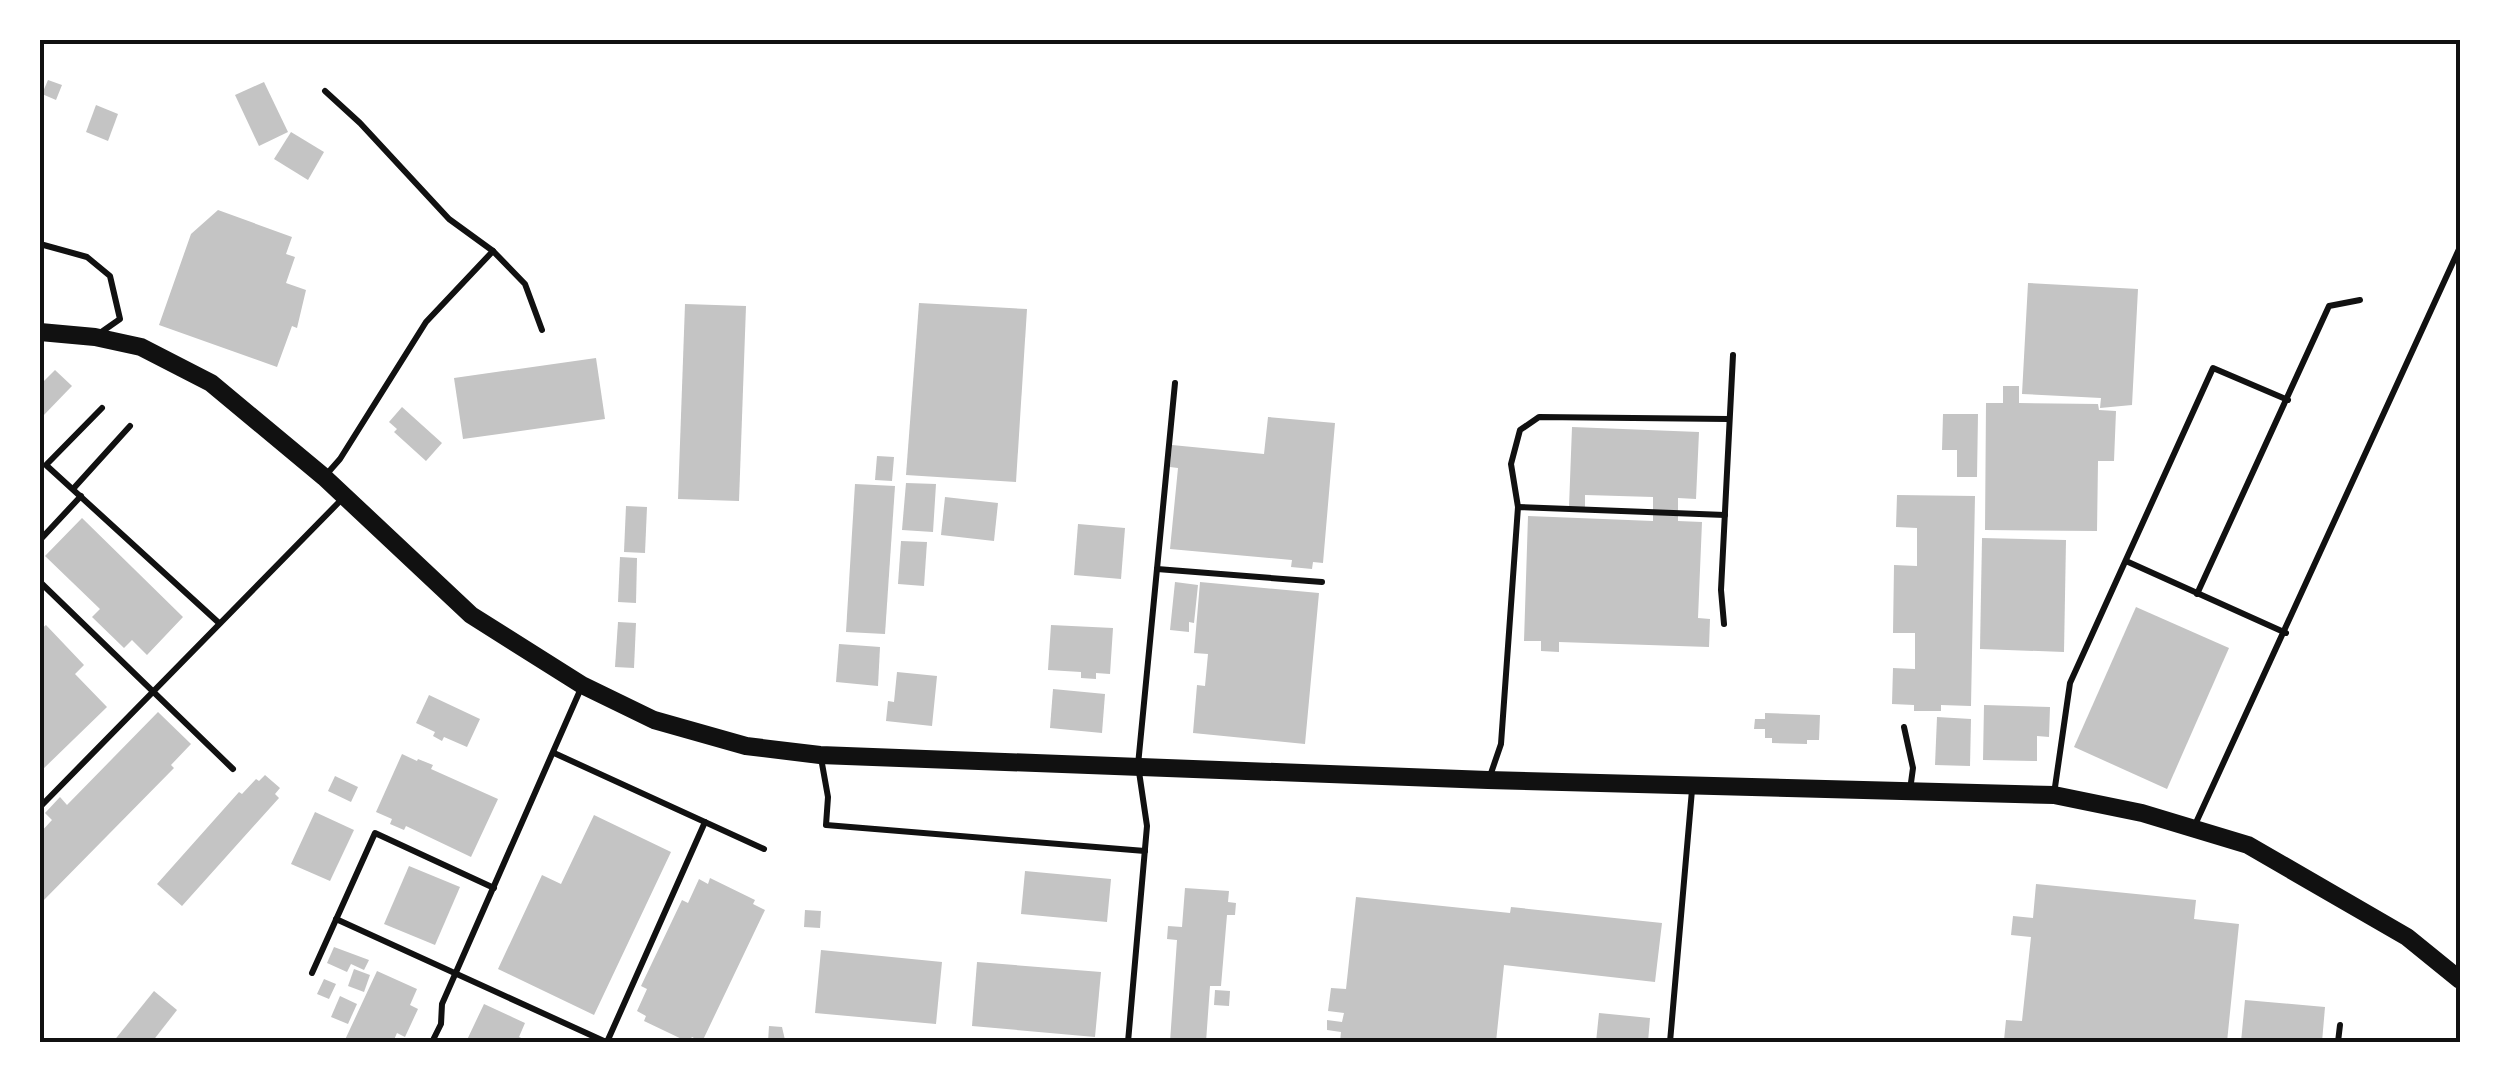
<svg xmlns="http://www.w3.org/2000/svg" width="2500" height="1082" viewBox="0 0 2500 1082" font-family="'PT Sans',sans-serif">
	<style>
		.building { fill: #c4c4c4 }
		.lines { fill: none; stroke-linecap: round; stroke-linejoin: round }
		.service { stroke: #111; stroke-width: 6 }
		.tertiary { stroke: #111; stroke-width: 18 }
		.neatline { fill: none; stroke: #111; stroke-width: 4 }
	</style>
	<rect width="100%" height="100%" fill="#fff"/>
	<g class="building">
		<path d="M 48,80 L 62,85 L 56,100 L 42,94 Z"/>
		<path d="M 264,82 L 288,132 L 259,146 L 235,95 Z"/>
		<path d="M 96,105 L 118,114 L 108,141 L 86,132 Z"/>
		<path d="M 291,132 L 324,152 L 308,180 L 274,159 Z"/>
		<path d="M 218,210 L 292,237 L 286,254 L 295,257 L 286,283 L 306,290 L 297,328 L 292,326 L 277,367 L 159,325 L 191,234 Z"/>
		<path d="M 2028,283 L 2138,289 L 2132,405 L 2100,408 L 2101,398 L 2022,394 Z"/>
		<path d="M 919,303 L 1027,309 L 1016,482 L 906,475 Z"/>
		<path d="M 685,304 L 746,306 L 739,501 L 678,499 Z"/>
		<path d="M 596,358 L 605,419 L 463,439 L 454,378 Z"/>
		<path d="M 55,370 L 72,386 L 40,419 L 40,385 Z"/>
		<path d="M 2003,386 L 2019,386 L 2019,403 L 2098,404 L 2099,410 L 2116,411 L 2114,461 L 2098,461 L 2097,531 L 1985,530 L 1986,403 L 2003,403 Z"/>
		<path d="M 402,407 L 442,443 L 426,461 L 394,432 L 397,429 L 389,422 Z"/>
		<path d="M 1943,414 L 1978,414 L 1977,477 L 1957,477 L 1957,450 L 1942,450 Z"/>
		<path d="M 1268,417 L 1335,423 L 1323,563 L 1313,562 L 1312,569 L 1291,567 L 1292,560 L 1170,549 L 1178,468 L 1170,467 L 1172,445 L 1264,454 Z"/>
		<path d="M 1572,427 L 1699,432 L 1696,499 L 1678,498 L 1678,521 L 1702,522 L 1698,618 L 1710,619 L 1709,647 L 1559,642 L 1559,652 L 1541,651 L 1541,641 L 1524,641 L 1528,516 L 1653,521 L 1653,497 L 1585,495 L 1585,508 L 1569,507 Z"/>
		<path d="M 877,456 L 894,457 L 892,481 L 875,480 Z"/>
		<path d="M 906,483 L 936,484 L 933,532 L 902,530 Z"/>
		<path d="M 855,484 L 895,486 L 885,634 L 846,632 Z"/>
		<path d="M 1897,495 L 1975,496 L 1971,706 L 1941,705 L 1941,711 L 1914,711 L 1914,705 L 1892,704 L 1893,668 L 1915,669 L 1915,633 L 1893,633 L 1894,565 L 1917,566 L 1917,528 L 1896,527 Z"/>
		<path d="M 945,497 L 998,503 L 994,541 L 941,535 Z"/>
		<path d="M 626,506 L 647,507 L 645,553 L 624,552 Z"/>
		<path d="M 82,518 L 183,617 L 147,655 L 132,640 L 124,648 L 92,617 L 100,609 L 45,556 Z"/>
		<path d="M 1078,524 L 1125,528 L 1121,579 L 1074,575 Z"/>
		<path d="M 1982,538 L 2066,540 L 2064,652 L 1980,649 Z"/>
		<path d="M 901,541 L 927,542 L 924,586 L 898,584 Z"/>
		<path d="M 620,557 L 637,558 L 636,603 L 618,602 Z"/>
		<path d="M 1175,582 L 1198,585 L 1194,623 L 1189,622 L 1189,632 L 1170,630 Z"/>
		<path d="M 1200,582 L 1319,593 L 1305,744 L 1193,733 L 1197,685 L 1205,686 L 1208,654 L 1194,653 Z"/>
		<path d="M 2136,607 L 2229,648 L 2167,789 L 2074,747 Z"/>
		<path d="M 618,622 L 636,623 L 634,668 L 615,667 Z"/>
		<path d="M 46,625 L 84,665 L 75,674 L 107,707 L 40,772 L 40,630 Z"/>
		<path d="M 1051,625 L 1113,628 L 1110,674 L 1096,673 L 1096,679 L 1081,678 L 1081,672 L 1048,670 Z"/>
		<path d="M 839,644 L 880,647 L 878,686 L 836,682 Z"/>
		<path d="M 897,672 L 937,676 L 932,726 L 886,721 L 888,701 L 894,702 Z"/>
		<path d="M 1053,689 L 1105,694 L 1102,733 L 1050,728 Z"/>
		<path d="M 429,695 L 480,719 L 467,747 L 444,737 L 442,741 L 433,736 L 435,732 L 416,723 Z"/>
		<path d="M 1984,705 L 2050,707 L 2049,737 L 2037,736 L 2037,761 L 1983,760 Z"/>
		<path d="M 158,712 L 191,744 L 171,765 L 174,768 L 40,904 L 40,833 L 52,820 L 45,813 L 60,797 L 67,805 Z"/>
		<path d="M 1765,713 L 1820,715 L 1819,740 L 1807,740 L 1807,744 L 1772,743 L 1772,738 L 1765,738 L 1765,729 L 1754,729 L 1755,719 L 1765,719 Z"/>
		<path d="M 1937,717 L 1971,719 L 1970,766 L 1935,765 Z"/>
		<path d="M 402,754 L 417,761 L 418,759 L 433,765 L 431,769 L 498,799 L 471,857 L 406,826 L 404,830 L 390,824 L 392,819 L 376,812 Z"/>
		<path d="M 265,775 L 280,788 L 275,794 L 279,798 L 182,906 L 157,884 L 239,792 L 242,794 L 256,779 L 259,781 Z"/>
		<path d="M 335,776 L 358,787 L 351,802 L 328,791 Z"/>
		<path d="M 315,812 L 354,830 L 330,881 L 291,864 Z"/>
		<path d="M 594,815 L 671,852 L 594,1015 L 498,969 L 542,875 L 561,884 Z"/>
		<path d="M 409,866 L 460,887 L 435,945 L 384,924 Z"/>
		<path d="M 1025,871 L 1111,879 L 1107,922 L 1021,914 Z"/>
		<path d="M 710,878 L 755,900 L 753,904 L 765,910 L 702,1042 L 692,1037 L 688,1042 L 644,1021 L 646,1016 L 637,1011 L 647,989 L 641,986 L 682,900 L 688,903 L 699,879 L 708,884 Z"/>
		<path d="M 2036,884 L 2196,900 L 2194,919 L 2239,924 L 2227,1042 L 2004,1040 L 2006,1020 L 2022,1021 L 2031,937 L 2011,935 L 2013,916 L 2033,918 Z"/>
		<path d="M 1185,888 L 1229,891 L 1228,902 L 1236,903 L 1235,915 L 1227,915 L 1221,986 L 1210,986 L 1206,1042 L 1170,1042 L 1177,940 L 1167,939 L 1168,926 L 1182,927 Z"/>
		<path d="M 1356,897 L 1510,913 L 1511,907 L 1662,923 L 1655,982 L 1504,965 L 1496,1042 L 1340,1042 L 1341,1032 L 1327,1030 L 1327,1020 L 1342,1022 L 1344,1013 L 1328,1011 L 1331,988 L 1346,989 Z"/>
		<path d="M 805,910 L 821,911 L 820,928 L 804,927 Z"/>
		<path d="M 334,947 L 369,960 L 364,970 L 351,964 L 347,972 L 327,963 Z"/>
		<path d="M 821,950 L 942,962 L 936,1024 L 815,1013 Z"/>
		<path d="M 977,962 L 1101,972 L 1095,1037 L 972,1026 Z"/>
		<path d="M 354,969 L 370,975 L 364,992 L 348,986 Z"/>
		<path d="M 377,971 L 417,989 L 410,1005 L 418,1009 L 405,1037 L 397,1033 L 393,1042 L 344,1042 Z"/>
		<path d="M 324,979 L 336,984 L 329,999 L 317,994 Z"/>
		<path d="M 1215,990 L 1230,991 L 1229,1006 L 1214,1005 Z"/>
		<path d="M 154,991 L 177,1010 L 152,1042 L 113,1042 Z"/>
		<path d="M 340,996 L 357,1004 L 348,1024 L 331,1017 Z"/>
		<path d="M 2245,1000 L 2325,1007 L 2322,1042 L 2241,1042 Z"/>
		<path d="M 484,1004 L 525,1023 L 519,1037 L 530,1042 L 466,1042 Z"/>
		<path d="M 1599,1013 L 1650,1018 L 1648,1042 L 1596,1042 Z"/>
		<path d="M 769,1026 L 782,1027 L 785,1040 L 768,1042 Z"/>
	</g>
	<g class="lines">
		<g class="service">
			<path d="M 325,91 L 360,123 L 449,219 L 493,251 L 525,284 L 542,330"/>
			<path d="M 40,244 L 87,257 L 110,276 L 120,319 L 100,333"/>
			<path d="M 102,408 L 46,465 L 219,623"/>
			<path d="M 325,476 L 340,459 L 426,322 L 493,251"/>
			<path d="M 73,489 L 130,426"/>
			<path d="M 1518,507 L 1511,464 L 1520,430 L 1539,417 L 1728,419"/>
			<path d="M 40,540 L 81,496"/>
			<path d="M 2126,561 L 2286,633"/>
			<path d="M 1157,569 L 1322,582"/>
			<path d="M 40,582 L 233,769"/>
			<path d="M 2197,594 L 2329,306 L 2360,300"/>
			<path d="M 1724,624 L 1721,590 L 1733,355"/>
			<path d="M 1904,727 L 1913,768 L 1910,790"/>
			<path d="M 554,753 L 764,849"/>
			<path d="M 821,758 L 828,797 L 826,825 L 1145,851"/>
			<path d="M 1489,779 L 1501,744 L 1518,507 L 1725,515"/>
			<path d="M 2054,794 L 2070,683 L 2213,368 L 2288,400"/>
			<path d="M 40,807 L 343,498"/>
			<path d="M 2194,827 L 2460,247"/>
			<path d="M 336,919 L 606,1042"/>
			<path d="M 312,973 L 375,833 L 494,888"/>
			<path d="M 432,1042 L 441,1024 L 442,1004 L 582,686"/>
			<path d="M 607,1042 L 705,822"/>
			<path d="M 1128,1042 L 1147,826 L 1138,765 L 1175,383"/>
			<path d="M 1670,1042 L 1692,790"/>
			<path d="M 2338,1042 L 2340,1025"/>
		</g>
		<path class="tertiary" d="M 40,332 L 95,337 L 141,347 L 211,383 L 324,477 L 471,615 L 582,685 L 654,720 L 746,746 L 820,755 L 1488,780 L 2054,795 L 2142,813 L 2248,845 L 2407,937 L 2460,980"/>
	</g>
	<rect width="2500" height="1082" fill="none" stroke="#ffffff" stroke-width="85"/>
	<rect x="42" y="42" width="2416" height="998" class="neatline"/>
</svg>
